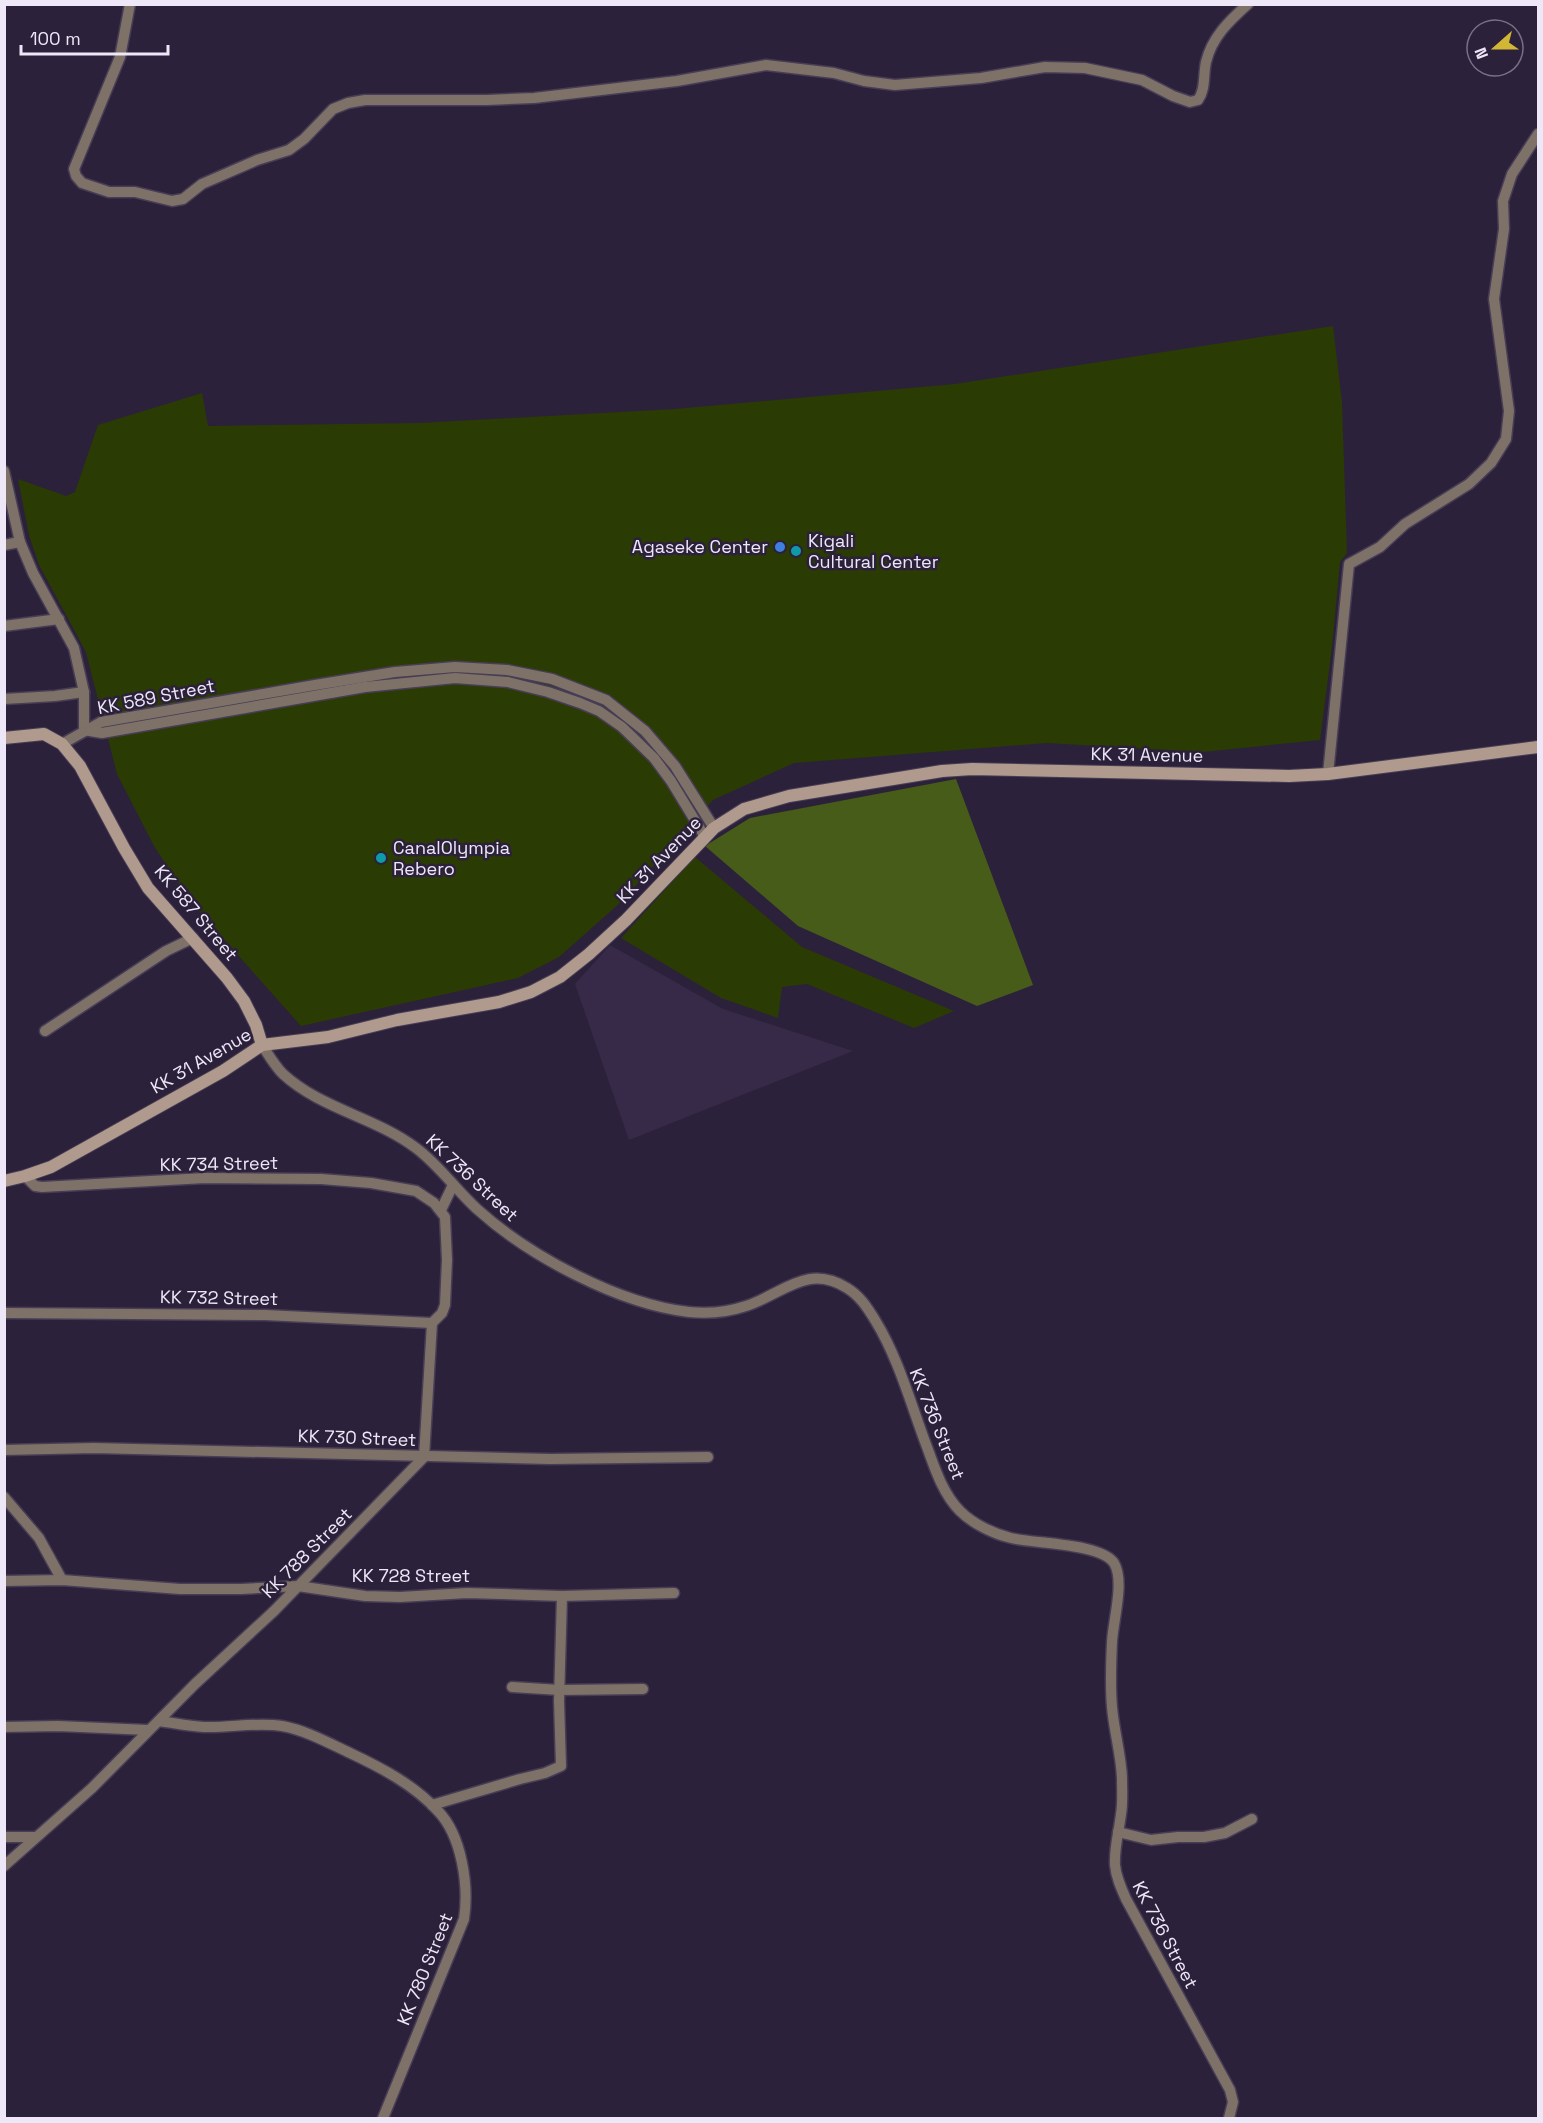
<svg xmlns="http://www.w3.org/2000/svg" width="1543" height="2123" viewBox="0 0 1543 2123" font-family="'Space Grotesk',sans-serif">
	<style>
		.built { fill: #372948 }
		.green { fill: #2b3b04 }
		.forest { fill: #475c19 }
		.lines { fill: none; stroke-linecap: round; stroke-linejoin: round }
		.street-casing { stroke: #473d55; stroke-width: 13 }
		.secondary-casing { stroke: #473d55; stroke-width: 14 }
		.street { stroke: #7e7168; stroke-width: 10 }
		.secondary { stroke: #b09a8d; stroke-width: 12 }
		.shop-dot { fill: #3f7fe0; stroke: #2c213a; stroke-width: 2 }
		.culture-dot { fill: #0f9aa8; stroke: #2c213a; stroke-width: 2 }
		.labels { text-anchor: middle; stroke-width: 5; stroke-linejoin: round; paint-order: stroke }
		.poi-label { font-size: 18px; fill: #eee7f8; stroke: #2c213a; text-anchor: start }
		.street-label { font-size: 18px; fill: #eee7f8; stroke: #2c213a }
	</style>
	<rect width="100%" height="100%" fill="#2c213a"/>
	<path class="built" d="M 610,945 L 723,1009 L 853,1051 L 629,1140 L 575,984 Z"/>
	<g class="green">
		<path d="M 1333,326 L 1342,402 L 1347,553 L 1340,562 L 1332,647 L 1320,740 L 1202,752 L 1046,743 L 794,763 L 713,800 L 621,902 L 559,957 L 518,978 L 301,1026 L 188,899 L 154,846 L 117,774 L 86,652 L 39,565 L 29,535 L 18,479 L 66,496 L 75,492 L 98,425 L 202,393 L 208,426 L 420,423 L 675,409 L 955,384 Z"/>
		<path d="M 695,857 L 802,947 L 954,1011 L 914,1028 L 807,984 L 782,987 L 778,1018 L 721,998 L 621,938 Z"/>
	</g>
	<path class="forest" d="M 956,779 L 1033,985 L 977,1006 L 798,926 L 705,846 L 750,818 Z"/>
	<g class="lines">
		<defs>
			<g id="street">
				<path d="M 130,4 L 120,57 L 74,169 L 76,176 L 82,183 L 109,192 L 135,192 L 172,201 L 183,199 L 202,184 L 257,160 L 289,150 L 304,139 L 333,109 L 348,103 L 365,100 L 487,100 L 534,98 L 677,81 L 766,65 L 834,73 L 864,81 L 895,85 L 981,78 L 1045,67 L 1085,68 L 1142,80 L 1173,96 L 1190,102 L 1198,100 C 1206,89 1203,75 1206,62 C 1212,37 1229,21 1248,4"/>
				<path d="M 4,471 L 20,542 L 33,573 L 74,648 L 84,692 L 84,730"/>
				<path d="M 4,545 L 20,542"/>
				<path d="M 4,626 L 59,619"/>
				<path d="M 4,699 L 55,696 L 84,692"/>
				<path d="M 84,730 L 102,733 L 365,687 L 455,678 L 508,682 L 548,692 L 580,703 L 599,711 L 622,727 L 654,758 L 671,781 L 705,837"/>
				<path d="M 62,744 L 101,722 L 315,685 L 395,672 L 455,667 L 507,670 L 552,679 L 606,700 L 645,731 L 675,766 L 714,828"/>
				<path d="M 1328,774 L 1349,564 L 1380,547 L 1405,524 L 1469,484 L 1491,463 L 1506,439 L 1509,411 L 1494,299 L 1504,229 L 1503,201 L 1512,174 L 1538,134"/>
				<path d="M 45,1031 L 166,951 L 193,938"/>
				<path d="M 262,1045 C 268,1054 275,1066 283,1074 C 321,1109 375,1117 416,1148 C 439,1165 456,1190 477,1209 C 529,1256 619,1304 689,1312 C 708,1314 728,1312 746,1306 C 783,1294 807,1263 847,1288 C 860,1296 867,1307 875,1320 C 899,1359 911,1405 927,1447 C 935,1469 943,1494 960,1511 C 973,1524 994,1534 1011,1538 C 1034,1544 1101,1543 1114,1563 C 1125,1581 1113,1621 1112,1642 C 1111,1663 1110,1685 1112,1707 C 1114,1731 1121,1754 1122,1778 C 1122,1790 1123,1803 1121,1814 C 1119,1831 1114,1848 1115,1865 C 1116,1877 1121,1888 1126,1899 L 1230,2090 L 1233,2102 L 1229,2118"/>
				<path d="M 441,1210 L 453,1185"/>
				<path d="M 4,1313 L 265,1315 L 432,1323"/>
				<path d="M 4,1450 L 94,1448 L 550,1459 L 708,1457"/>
				<path d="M 4,1497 L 39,1538 L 62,1580"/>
				<path d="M 4,1581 L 62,1580 L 180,1589 L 241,1589 L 298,1586 L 365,1596 L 400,1597 L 467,1593 L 562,1596 L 674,1593"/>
				<path d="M 512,1687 L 560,1690 L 643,1689"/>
				<path d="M 159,1721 C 174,1723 189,1726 204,1727 C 230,1728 256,1722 282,1726 C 305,1730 329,1743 350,1753 C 382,1768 414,1785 438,1811 C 462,1836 469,1886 464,1919 L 383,2118"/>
				<path d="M 4,1727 L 58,1726 L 148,1730"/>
				<path d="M 432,1805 L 520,1779 L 545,1773 L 561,1766 L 559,1701 L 562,1596"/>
				<path d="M 1118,1832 L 1151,1840 L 1178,1837 L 1204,1837 L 1225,1833 L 1252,1819"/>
				<path d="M 4,1837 L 34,1837"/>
				<path d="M 4,1866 L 92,1788 L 195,1684 L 274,1611 L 424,1457 L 432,1323 L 442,1313 L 445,1305 L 447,1260 L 445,1217 L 434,1203 L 416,1191 L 371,1183 L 321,1179 L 205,1178 L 42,1187 L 35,1186 L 25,1176"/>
			</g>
			<g id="secondary">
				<path d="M 4,738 L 44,734 L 62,744 L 80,766 L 124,848 L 148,888 L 227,978 L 244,1001 L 256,1025 L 262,1045"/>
				<path d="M 4,1181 L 25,1176 L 51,1167 L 223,1071 L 262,1045 L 328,1037 L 397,1020 L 499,1002 L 531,992 L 560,977 L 589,954 L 626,920 L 714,828 L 744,809 L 789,796 L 942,771 L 972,769 L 1289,776 L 1328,774 L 1538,747"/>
			</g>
		</defs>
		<use href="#street" class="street-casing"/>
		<use href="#secondary" class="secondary-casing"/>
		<use href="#street" class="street"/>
		<use href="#secondary" class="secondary"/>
	</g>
	<circle class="shop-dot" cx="780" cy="547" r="6"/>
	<g class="culture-dot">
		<circle cx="796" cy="551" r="6"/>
		<circle cx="381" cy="858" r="6"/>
	</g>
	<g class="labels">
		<g class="poi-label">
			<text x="808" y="547">Kigali<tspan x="808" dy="21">Cultural Center</tspan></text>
			<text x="768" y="553" text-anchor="end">Agaseke Center</text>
			<text x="393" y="854">CanalOlympia<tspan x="393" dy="21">Rebero</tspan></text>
		</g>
		<g class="street-label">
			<text transform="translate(156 697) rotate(-11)" y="6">KK 589 Street</text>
			<text transform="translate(1147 755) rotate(1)" y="6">KK 31 Avenue</text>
			<text transform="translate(659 860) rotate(-46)" y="6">KK 31 Avenue</text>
			<text transform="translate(196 913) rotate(50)" y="6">KK 587 Street</text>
			<text transform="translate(201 1061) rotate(-30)" y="6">KK 31 Avenue</text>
			<text transform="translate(219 1164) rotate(-1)" y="6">KK 734 Street</text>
			<text transform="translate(472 1178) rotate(43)" y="6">KK 736 Street</text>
			<text transform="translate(219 1298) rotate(1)" y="6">KK 732 Street</text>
			<text transform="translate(937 1424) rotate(68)" y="6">KK 736 Street</text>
			<text transform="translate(357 1438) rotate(2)" y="6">KK 730 Street</text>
			<text transform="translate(307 1553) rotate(-45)" y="6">KK 788 Street</text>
			<text x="411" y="1582">KK 728 Street</text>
			<text transform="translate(1165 1935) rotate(62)" y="6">KK 736 Street</text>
			<text transform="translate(425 1969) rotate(-68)" y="6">KK 780 Street</text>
		</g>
	</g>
	<rect width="1543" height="2123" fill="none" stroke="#eee7f8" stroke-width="12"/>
	<g transform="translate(1495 48) rotate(249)"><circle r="28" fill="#2c213a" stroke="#7a7086" stroke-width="1.5"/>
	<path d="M0-4.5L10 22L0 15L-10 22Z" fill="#d2b736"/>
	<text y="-9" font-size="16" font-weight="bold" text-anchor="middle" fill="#eee7f8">N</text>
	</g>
	<path d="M21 45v9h147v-9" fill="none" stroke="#eee7f8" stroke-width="3"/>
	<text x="30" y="45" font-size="18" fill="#eee7f8" stroke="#2c213a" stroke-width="4.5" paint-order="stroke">100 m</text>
</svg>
